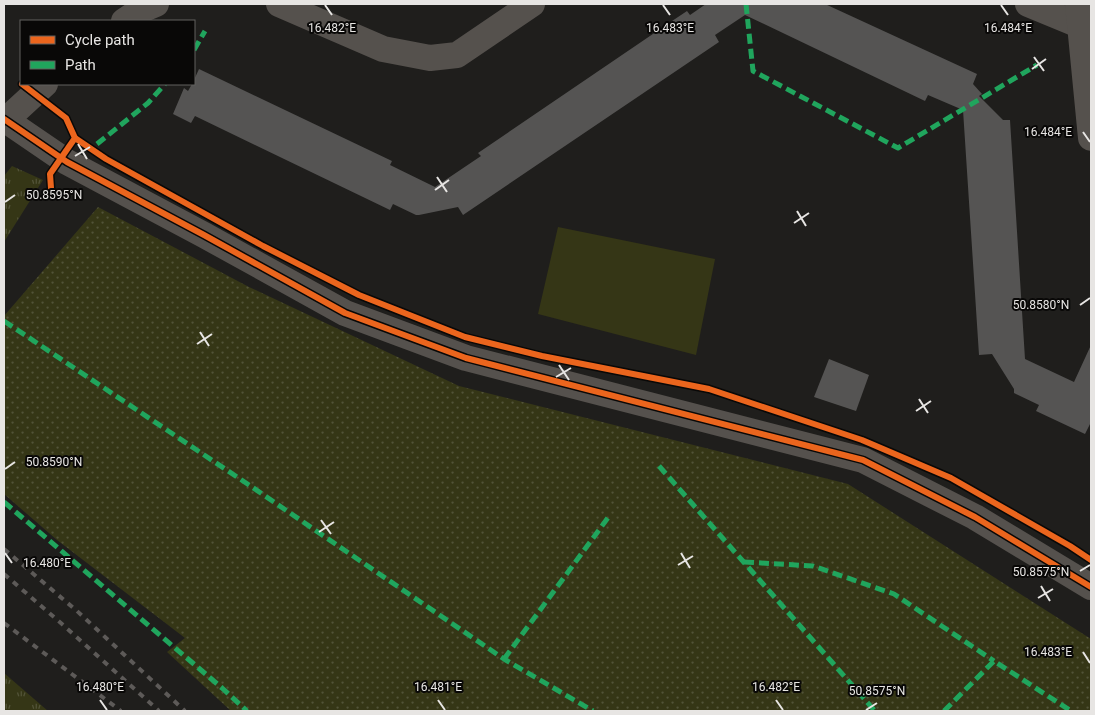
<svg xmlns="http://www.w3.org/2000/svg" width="1095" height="715" viewBox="0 0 1095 715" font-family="Roboto,sans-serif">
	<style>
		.grass { fill: url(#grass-tufts) }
		.park { fill: #353616 }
		.garden { fill: url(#garden-dots) }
		.building { fill: #555453 }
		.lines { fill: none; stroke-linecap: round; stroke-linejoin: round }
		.minor { stroke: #55514d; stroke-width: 26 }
		.rail { stroke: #5d5a58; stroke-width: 4; stroke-dasharray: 6 6; stroke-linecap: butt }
		.quiet { stroke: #20a55d; stroke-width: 5; stroke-dasharray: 10 5; stroke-linecap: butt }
		.cycleway-casing { stroke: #090807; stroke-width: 9 }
		.cycleway { stroke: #eb651d; stroke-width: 6 }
		.ticks { fill: none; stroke: #e7e5e3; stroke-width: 2 }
		.ticks-label { font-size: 12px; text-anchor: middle; fill: #e7e5e3; stroke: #090807; stroke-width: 4; stroke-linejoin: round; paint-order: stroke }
	</style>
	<defs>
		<pattern id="grass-tufts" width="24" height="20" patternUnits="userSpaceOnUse" patternTransform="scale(1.25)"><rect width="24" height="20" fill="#353616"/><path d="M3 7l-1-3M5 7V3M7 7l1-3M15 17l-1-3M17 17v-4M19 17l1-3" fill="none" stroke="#525338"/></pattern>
		<pattern id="garden-dots" width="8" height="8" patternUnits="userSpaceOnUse" patternTransform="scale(1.25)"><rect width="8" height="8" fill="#353616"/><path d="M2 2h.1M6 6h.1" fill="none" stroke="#525338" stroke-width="1.8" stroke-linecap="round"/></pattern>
	</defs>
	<rect width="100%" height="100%" fill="#1f1e1c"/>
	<g class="grass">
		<path d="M 12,166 L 43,180 L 4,242 L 4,176 Z"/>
		<path d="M 4,673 L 48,711 L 4,711 Z"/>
	</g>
	<path class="park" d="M 558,227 L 715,259 L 696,355 L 538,314 Z"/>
	<path class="garden" d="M 98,207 L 249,287 L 459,386 L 848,484 L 1091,639 L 1091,711 L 231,711 L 167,652 L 185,638 L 57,540 L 4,494 L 4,316 Z"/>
	<g class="building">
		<path d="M 706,4 L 825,4 L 977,74 L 973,84 L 982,94 L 979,96 L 1003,120 L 1010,120 L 1025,359 L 1074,382 L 1091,345 L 1091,422 L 1085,434 L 1036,411 L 1039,405 L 1014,393 L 1014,389 L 992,354 L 979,355 L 963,110 L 928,95 L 925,101 L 745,15 L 715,35 L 719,42 L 463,215 L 458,207 L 419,215 L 416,215 L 393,204 L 390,210 L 195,116 L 191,123 L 173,114 L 184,88 L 188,91 L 192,84 L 194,84 L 194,80 L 199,69 L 392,161 L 390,165 L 435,187 L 481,156 L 478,153 L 672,21 L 687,11 L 690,15 Z"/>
		<path d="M 829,359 L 869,375 L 856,411 L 814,397 Z"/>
	</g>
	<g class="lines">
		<g class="minor">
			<path d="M 279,4 L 383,49 L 430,58 L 457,55 L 532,4"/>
			<path d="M 1028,4 L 1079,25"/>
			<path d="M 1078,4 L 1091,138"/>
			<path d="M 124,21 L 139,11 L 156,4"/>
			<path d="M 4,119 L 67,162 L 204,235 L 345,313 L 466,358 L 863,460 L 975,517 L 1091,587"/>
			<path d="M 6,120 L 45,84"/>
		</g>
		<g class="rail">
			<path d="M 4,549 L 77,611 L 185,711"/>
			<path d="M 4,574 L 62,624 L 159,711"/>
			<path d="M 4,623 L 121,711"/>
		</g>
		<g class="quiet">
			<path d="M 746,4 L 753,71 L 898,148 L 1037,65"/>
			<path d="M 194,50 L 205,31"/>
			<path d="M 97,144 L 148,103 L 165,84"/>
			<path d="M 4,321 L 249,485 L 504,659 L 593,711"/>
			<path d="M 659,466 L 875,711"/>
			<path d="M 4,502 L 222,688 L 247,711"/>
			<path d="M 744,562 L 813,566 L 894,594 L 994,661"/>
			<path d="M 504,659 L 610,515"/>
			<path d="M 944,711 L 994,661 L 1071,711"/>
		</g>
		<defs>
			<g id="cycleway">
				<path d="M 22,84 L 66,118 L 75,138 L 50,174 L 51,188"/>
				<path d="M 4,119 L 67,162 L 204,235 L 345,313 L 466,358 L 863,460 L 975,517 L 1091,587"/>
				<path d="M 75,138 L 106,159 L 263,246 L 359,295 L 465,337 L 542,356 L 709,389 L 862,440 L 951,478 L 1070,546 L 1091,560"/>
			</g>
		</defs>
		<use href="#cycleway" class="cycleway-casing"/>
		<use href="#cycleway" class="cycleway"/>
	</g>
	<path class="ticks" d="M 325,5 L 332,15M 663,5 L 670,15M 1001,5 L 1008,15M 1034,57 L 1044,71M 1032,69 L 1046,59M 1083,132 L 1090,142M 78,144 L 87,159M 75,156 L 90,147M 437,177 L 447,192M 435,190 L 449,180M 5,202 L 15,195M 797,211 L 806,226M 794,223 L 809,213M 1080,305 L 1090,298M 200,332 L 209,346M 197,344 L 212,334M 559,365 L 569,380M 556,377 L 571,368M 919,399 L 928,413M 916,411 L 931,401M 5,469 L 15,462M 321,520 L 331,534M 319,532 L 334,522M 5,553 L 12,563M 681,553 L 690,568M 678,565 L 693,556M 1080,571 L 1090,565M 1041,586 L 1050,601M 1038,598 L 1053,589M 1083,652 L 1090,663M 100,700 L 107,710M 438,700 L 445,710M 776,700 L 783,710M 866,710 L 877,703"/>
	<g class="ticks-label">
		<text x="332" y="32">16.482°E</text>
		<text x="670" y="32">16.483°E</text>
		<text x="1008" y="32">16.484°E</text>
		<text x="1048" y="136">16.484°E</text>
		<text x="54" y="199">50.8595°N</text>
		<text x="1041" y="309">50.8580°N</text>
		<text x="54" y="466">50.8590°N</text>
		<text x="47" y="567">16.480°E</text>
		<text x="1041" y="576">50.8575°N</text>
		<text x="1048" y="656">16.483°E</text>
		<text x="100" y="691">16.480°E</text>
		<text x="438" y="691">16.481°E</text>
		<text x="776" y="691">16.482°E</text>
		<text x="877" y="695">50.8575°N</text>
	</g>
	<rect width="1095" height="715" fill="none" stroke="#e7e5e3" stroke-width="10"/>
	<rect x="20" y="20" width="175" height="65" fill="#090807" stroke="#62605f"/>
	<rect x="30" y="36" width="25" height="8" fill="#eb651d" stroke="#62605f"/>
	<text x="65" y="45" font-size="15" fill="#e7e5e3">Cycle path</text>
	<rect x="30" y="61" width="25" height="8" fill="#20a55d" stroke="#62605f"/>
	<text x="65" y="70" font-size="15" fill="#e7e5e3">Path</text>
</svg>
